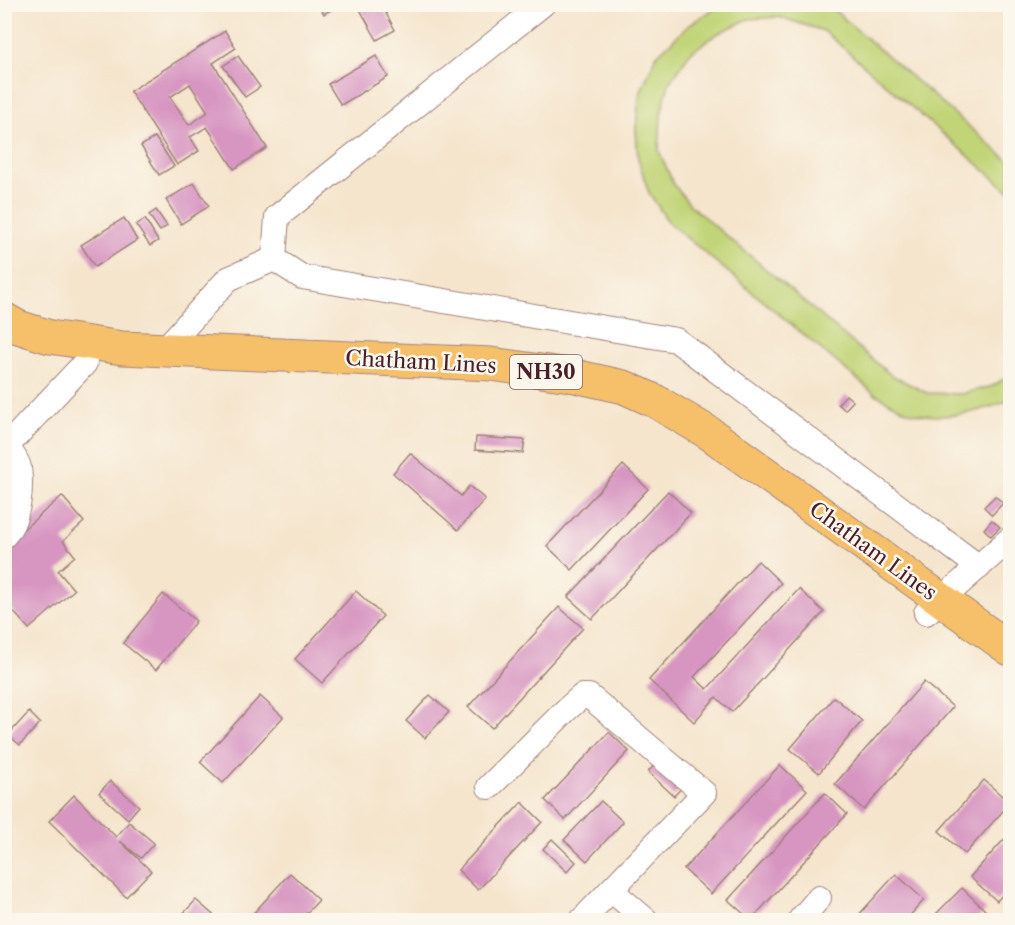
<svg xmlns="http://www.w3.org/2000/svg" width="1015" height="925" viewBox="0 0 1015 925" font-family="'Libre Caslon Text',serif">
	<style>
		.green { fill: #c1d477; stroke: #867a51; stroke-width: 1.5 }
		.building { fill: #d795c1; fill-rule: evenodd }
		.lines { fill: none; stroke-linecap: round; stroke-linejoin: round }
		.minor-casing { stroke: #a0827c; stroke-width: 26 }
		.highway-casing { stroke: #a0827c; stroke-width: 35 }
		.minor { stroke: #fff; stroke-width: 24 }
		.highway { stroke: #f6c06b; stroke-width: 33 }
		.labels { text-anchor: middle; stroke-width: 5; stroke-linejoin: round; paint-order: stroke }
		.shield { fill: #fbf7ec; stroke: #7f6065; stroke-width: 1.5 }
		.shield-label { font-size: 20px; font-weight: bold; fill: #4a1f2b }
		.street-label { font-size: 21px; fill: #4a1f2b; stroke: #fbf7ec }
	</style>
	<rect width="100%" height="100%" fill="#fbf7ec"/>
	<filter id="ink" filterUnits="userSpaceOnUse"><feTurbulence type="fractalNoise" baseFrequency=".0167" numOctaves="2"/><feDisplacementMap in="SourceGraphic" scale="12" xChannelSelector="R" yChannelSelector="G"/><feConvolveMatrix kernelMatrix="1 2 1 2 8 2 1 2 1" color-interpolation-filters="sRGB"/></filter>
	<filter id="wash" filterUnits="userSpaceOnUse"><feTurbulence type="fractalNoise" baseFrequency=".008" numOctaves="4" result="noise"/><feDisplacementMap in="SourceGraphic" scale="24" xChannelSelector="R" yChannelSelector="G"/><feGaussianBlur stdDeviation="1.35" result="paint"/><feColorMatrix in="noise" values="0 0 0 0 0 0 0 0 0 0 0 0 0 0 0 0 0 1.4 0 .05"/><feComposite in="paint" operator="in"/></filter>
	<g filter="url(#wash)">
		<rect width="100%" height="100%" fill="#f5e5cd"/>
		<path class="green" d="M 722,4 L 819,5 L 834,10 L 1010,162 L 1010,192 L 824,31 L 779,17 L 748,19 L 717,34 L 690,53 L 669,83 L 661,115 L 659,151 L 674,185 L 691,206 L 891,375 L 927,393 L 961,394 L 993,386 L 1010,375 L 1010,400 C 980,412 946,421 913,413 C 901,410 887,400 875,394 L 669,223 L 649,193 L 638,159 L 636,129 L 639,96 L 656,56 L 690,24 Z"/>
		<g id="blocks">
			<g class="building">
				<path d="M 318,4 L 340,4 L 324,14 Z"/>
				<path d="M 357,4 L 381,4 L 395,30 L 377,40 Z"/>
				<path d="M 225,31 L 236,48 L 213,63 L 267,148 L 234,169 L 207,127 L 190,137 L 199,151 L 177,165 L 130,91 ZM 190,84 L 208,112 L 189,125 L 170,97 Z"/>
				<path d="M 238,56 L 260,87 L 245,97 L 223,66 Z"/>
				<path d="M 376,56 L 388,77 L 341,105 L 328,84 Z"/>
				<path d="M 155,137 L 174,166 L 159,175 L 141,146 Z"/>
				<path d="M 194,183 L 209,206 L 181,224 L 166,200 Z"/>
				<path d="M 156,210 L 167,226 L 160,231 L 149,215 Z"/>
				<path d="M 124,218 L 137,240 L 95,267 L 81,245 Z"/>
				<path d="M 145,219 L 158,241 L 150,246 L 136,225 Z"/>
				<path d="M 846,395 L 853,401 L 845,410 L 838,404 Z"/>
				<path d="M 476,437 L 525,440 L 523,453 L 475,450 Z"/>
				<path d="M 410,453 L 461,496 L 469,486 L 485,499 L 458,530 L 393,473 Z"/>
				<path d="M 623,465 L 648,489 L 572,570 L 547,546 Z"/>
				<path d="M 668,491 L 691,513 L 592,619 L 568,597 Z"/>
				<path d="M 62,496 L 84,522 L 63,541 L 75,556 L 58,571 L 74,590 L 29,629 L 12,610 L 4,616 L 4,546 Z"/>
				<path d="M 995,496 L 1003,503 L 992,515 L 984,507 Z"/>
				<path d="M 992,520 L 1000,527 L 991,536 L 984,529 Z"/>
				<path d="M 758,561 L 781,583 L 694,677 L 707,689 L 799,589 L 824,612 L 732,712 L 716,697 L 694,722 L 649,680 Z"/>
				<path d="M 356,591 L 383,616 L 322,683 L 295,659 Z"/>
				<path d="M 163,594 L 196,621 L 156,670 L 123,643 Z"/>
				<path d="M 559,607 L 583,628 L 492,728 L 468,707 Z"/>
				<path d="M 924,682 L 953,707 L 864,810 L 835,784 Z"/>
				<path d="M 430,695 L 449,712 L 425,738 L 406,721 Z"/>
				<path d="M 260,696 L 283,717 L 223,783 L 200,762 Z"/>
				<path d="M 834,697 L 862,721 L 819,773 L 790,749 Z"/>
				<path d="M 29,712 L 40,723 L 20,745 L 8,735 Z"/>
				<path d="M 609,732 L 629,751 L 565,820 L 545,800 Z"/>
				<path d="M 660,759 L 686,783 L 674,796 L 648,772 Z"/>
				<path d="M 780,765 L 807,790 L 711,894 L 684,869 Z"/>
				<path d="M 984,780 L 1010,803 L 965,854 L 939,831 Z"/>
				<path d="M 110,781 L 139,806 L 128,819 L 99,793 Z"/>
				<path d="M 825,793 L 847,814 L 751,920 L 728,900 Z"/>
				<path d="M 74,795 L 116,837 L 129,822 L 154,843 L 141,858 L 120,841 L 151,871 L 126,897 L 49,821 Z"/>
				<path d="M 601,801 L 623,822 L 587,861 L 564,840 Z"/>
				<path d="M 522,802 L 542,822 L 478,890 L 458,870 Z"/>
				<path d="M 1010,833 L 1010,886 L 997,901 L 970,877 Z"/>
				<path d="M 552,839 L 576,862 L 567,872 L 543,849 Z"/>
				<path d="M 290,873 L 319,900 L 300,920 L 256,920 L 251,916 Z"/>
				<path d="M 896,874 L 924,900 L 906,920 L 854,920 Z"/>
				<path d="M 962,888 L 986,911 L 976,920 L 930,920 Z"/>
				<path d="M 196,900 L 219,920 L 177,920 Z"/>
			</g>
		</g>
	</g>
	<g filter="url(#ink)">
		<use href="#blocks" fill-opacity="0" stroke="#a0827c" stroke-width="1.5"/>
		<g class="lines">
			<defs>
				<g id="minor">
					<path d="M 543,4 L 277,217 L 274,259 L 302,277 L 676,340 L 979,567"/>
					<path d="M 164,350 L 228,279 L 274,259"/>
					<path d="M 4,449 L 85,363"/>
					<path d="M 4,536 C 19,520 22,489 19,468 C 18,461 12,454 8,448"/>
					<path d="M 926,613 L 1010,539"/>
					<path d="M 489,787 L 566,710 L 582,696 L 589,696 L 704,793 L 582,920"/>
					<path d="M 611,890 L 646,920"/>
					<path d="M 800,920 L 819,898"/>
				</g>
				<path id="highway" d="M 4,319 L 18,327 L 50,337 L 122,348 L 491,364 L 570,375 L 624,387 L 655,401 L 709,433 L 1010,649"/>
			</defs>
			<use href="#minor" class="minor-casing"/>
			<use href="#highway" class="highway-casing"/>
			<use href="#minor" class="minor"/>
			<use href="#highway" class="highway"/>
		</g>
	</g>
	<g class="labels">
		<rect class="shield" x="510" y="355" width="72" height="34" rx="4.5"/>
		<g class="shield-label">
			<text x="546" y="379">NH30</text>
		</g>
		<g class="street-label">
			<text transform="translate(421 362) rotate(3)" y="7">Chatham Lines</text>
			<text transform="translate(873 551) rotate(36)" y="7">Chatham Lines</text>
		</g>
	</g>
	<rect width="1015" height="925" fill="none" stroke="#fbf7ec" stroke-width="24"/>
</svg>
